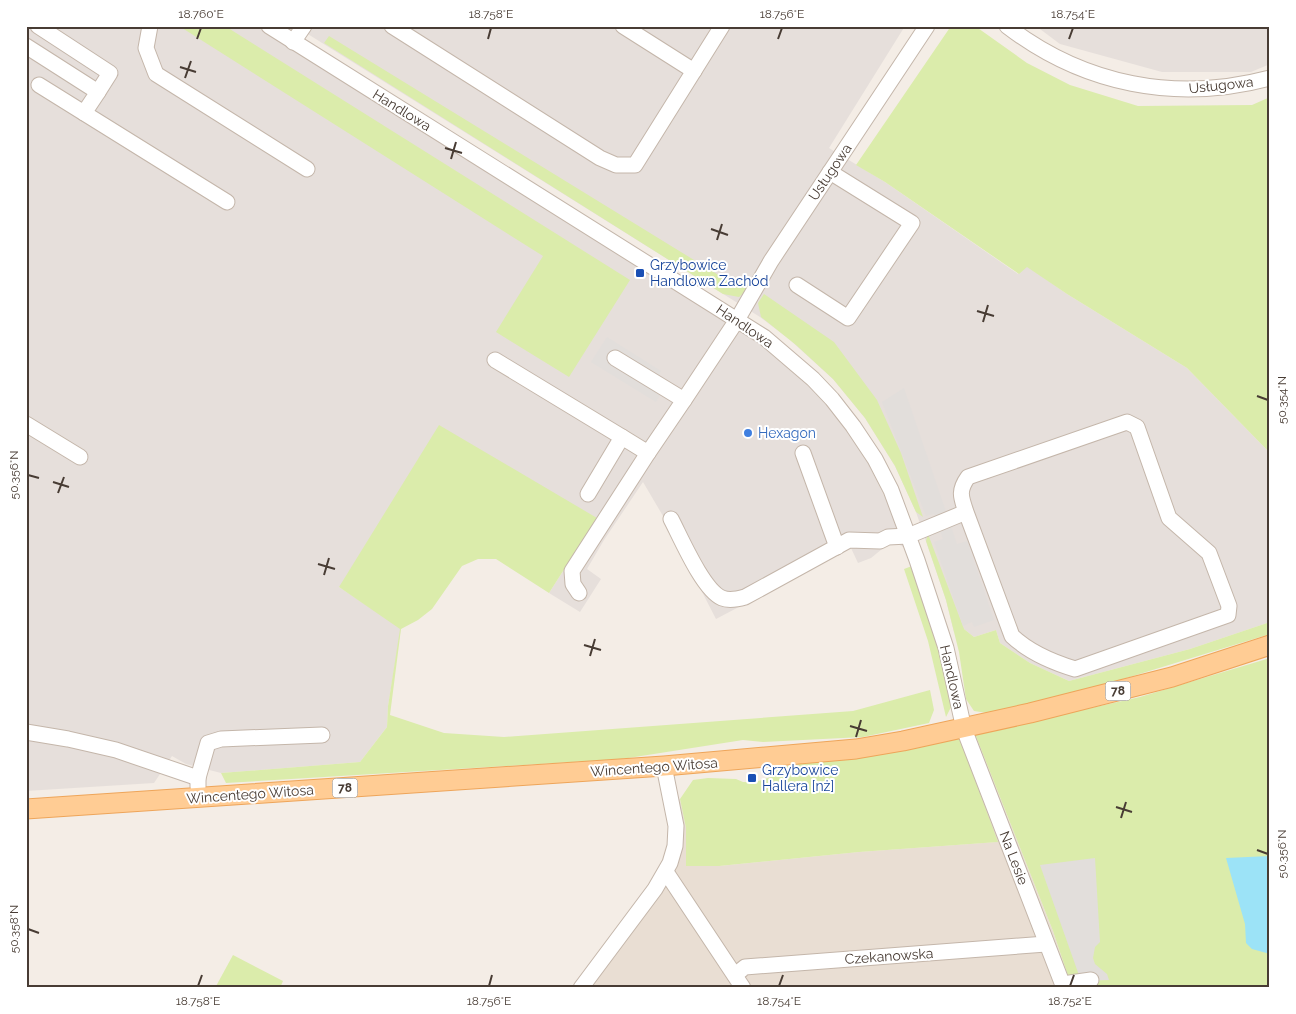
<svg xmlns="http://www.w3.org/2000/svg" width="1296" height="1014" viewBox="0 0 1296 1014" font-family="Raleway,sans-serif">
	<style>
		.residential { fill: #e9ded3 }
		.industrial { fill: #e6dfdb }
		.green { fill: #dbecab }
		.parking { fill: #e2dedb }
		.water { fill: #9ce3f7 }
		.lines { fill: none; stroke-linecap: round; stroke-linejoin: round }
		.minor-casing { stroke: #c4b6aa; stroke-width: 17 }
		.major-casing { stroke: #eea55a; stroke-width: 21 }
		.minor { stroke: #fff; stroke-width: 15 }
		.major { stroke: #ffcc94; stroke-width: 19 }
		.ticks { fill: none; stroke: #483c34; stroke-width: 2 }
		.transit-dot { fill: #1a4fb4; stroke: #fff; stroke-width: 2 }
		.shop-dot { fill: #3f7fe0; stroke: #fff; stroke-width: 2 }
		.labels { text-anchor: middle; stroke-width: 4; stroke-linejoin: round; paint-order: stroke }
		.shield { fill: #fff; stroke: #7f7671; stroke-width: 1 }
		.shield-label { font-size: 12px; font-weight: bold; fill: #483c34 }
		.street-label { font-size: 14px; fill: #483c34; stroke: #fff }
		.transit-label { font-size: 14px; fill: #164399; stroke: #fff; text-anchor: start }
		.shop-label { font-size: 14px; fill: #366cbe; stroke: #fff; text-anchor: start }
		.neatline { fill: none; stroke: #483c34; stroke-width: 2 }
		.ticks-label { font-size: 12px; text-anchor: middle; fill: #483c34 }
	</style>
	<rect width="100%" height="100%" fill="#f4ede6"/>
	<path class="residential" d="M 975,734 L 1053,931 L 1072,988 L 573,988 L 638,904 L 666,860 L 670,829 L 665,802 L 680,799 L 686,828 L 686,866 L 719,866 L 859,852 L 997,842 L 960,739 Z"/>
	<g class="industrial">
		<path d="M 26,26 L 255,26 L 307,57 L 754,338 L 777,356 L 820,396 L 840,420 L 867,461 L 895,518 L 907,549 L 896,543 L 887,545 L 871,558 L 858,563 L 851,548 L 716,619 L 663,516 L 643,482 L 604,540 L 587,569 L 601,579 L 580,612 L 549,593 L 597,518 L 339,587 L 401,628 L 388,706 L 387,727 L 360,762 L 221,773 L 186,764 L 172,756 L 154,783 L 26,791 Z"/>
		<path d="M 295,26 L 905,26 L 829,148 L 885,182 L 1018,274 L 1027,266 L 1067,294 L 1187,368 L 1270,453 L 1270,622 L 1190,649 L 1069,681 L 1030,663 L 1000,643 L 996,630 L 974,637 L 964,629 L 954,632 L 946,600 L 916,512 L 895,466 L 865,418 L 833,379 L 789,339 L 760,317 Z"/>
		<path d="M 1036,26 L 1270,26 L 1270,64 L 1251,72 L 1162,72 L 1060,44 Z"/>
	</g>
	<g class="green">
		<path d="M 179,26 L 225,26 L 630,280 L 569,377 L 496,332 L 543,256 Z"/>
		<path d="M 951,26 L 975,26 L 1027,63 L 1070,85 L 1138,106 L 1252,105 L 1270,97 L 1270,453 L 1187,368 L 1067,294 L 1027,267 L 1019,274 L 885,182 L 856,165 Z"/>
		<path d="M 329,36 L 738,287 L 742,280 L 751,286 L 739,297 L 723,294 L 324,43 Z"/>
		<path d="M 764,294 L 834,342 L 877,400 L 901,453 L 923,517 L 916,512 L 895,466 L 865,418 L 833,379 L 796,345 L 761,317 L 758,303 Z"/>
		<path d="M 439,425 L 597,518 L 549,593 L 496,559 L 478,559 L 462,566 L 432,609 L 418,620 L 401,629 L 390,715 L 444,733 L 504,737 L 853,711 L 930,690 L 934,710 L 929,723 L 863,737 L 763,742 L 743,740 L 622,759 L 226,783 L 221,773 L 360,762 L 387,727 L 388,706 L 400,629 L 339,587 Z"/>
		<path d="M 928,534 L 964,629 L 974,637 L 996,630 L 1000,643 L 1030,663 L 1069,681 L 1190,649 L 1270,622 L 1270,634 L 1071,695 L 987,713 L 974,711 L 966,699 L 959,652 L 946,600 L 926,541 Z"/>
		<path d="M 912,566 L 937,639 L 950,693 L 951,707 L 946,717 L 928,641 L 904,569 Z"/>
		<path d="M 1270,658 L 1270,988 L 1072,988 L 1053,931 L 975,734 L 1140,697 Z"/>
		<path d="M 960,739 L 998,842 L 859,852 L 719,866 L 686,866 L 686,828 L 680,799 L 693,780 L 708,778 L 736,779 L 743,782 L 755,782 L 771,777 L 780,767 Z"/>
		<path d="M 233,955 L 283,981 L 280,988 L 215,988 Z"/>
	</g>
	<g class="parking">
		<path d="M 607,337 L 661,371 L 658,377 L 663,395 L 660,395 L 656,402 L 591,362 Z"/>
		<path d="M 904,388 L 957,544 L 967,541 L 994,620 L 974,627 L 972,622 L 963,626 L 934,542 L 943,539 L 934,514 L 926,516 L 882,402 Z"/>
		<path d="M 1095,858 L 1100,942 L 1095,947 L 1093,958 L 1095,964 L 1107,974 L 1109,980 L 1081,981 L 1040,865 Z"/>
	</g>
	<path class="water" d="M 1270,856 L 1270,954 L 1252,949 L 1246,943 L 1245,924 L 1226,858 Z"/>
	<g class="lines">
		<defs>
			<g id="minor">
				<path d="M 38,26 L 110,73 L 98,92"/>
				<path d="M 150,26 L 146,48 L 156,74 L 307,169"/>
				<path d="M 269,26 L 764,337 L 813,379 L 832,399 L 853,426 L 875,459 L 891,490 L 917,560 L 946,648 L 964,729 L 1064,988"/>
				<path d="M 392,26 L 600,158 L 616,165 L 635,165 L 722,26"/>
				<path d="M 623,26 L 694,71"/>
				<path d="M 1007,26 C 1084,85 1176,103 1270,78"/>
				<path d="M 293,42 L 304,26"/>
				<path d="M 26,46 L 98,92 L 84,113 L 39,85"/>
				<path d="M 84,113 L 227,202"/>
				<path d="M 797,285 L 848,318 L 912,223 L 830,172"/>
				<path d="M 615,358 L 684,400 L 737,320 L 771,261 L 927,26"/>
				<path d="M 495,360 L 622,437"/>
				<path d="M 26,424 L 80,457"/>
				<path d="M 803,453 L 837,547"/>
				<path d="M 588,494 L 622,437 L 648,453 L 684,400"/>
				<path d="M 671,519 C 681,538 703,590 722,598 C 729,601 738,599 745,597 L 849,540 L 880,541 L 888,537 L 908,536 L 966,512 L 1012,636 C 1030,653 1052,662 1075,669 L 1228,615 L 1229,606 L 1209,553 L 1169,518 L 1137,427 L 1127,422 L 968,477 C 958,491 961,497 966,512"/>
				<path d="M 579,593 L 573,584 L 572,571 L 648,453"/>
				<path d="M 26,732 L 68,739 L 116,750 L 198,778"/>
				<path d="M 198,787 L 198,778 L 208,743 L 221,739 L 322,735"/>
				<path d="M 666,872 L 743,988"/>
				<path d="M 735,975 L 745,967 L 1046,944"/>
				<path d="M 1063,984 L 1091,980"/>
				<path d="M 581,988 L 655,889 L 670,863 L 675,846 L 676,826 L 664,766"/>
			</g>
			<path id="major" d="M 26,809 L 664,766 L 856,749 L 903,741 L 1030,713 L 1172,677 L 1270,645"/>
		</defs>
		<use href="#minor" class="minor-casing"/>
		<use href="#major" class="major-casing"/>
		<use href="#minor" class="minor"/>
		<use href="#major" class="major"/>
	</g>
	<path class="ticks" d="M 197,39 L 201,28M 488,39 L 491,28M 778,39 L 782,28M 1069,39 L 1073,28M 180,67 L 196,72M 185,78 L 191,61M 445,148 L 462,153M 451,159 L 456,142M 711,229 L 728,235M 717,240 L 722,224M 977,311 L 994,316M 983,322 L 988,305M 1257,396 L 1268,400M 28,475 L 39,478M 53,482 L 69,487M 58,493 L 64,477M 318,564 L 335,569M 324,575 L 329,558M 584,645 L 601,650M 590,656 L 595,639M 850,726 L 867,731M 856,737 L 861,720M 1116,807 L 1132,812M 1121,818 L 1126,802M 1257,850 L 1268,854M 28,929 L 39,933M 198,986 L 202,975M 489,986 L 492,975M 779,986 L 783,975M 1070,986 L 1074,975"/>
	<g class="transit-dot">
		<rect x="635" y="268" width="10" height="10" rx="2.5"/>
		<rect x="747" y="773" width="10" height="10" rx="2.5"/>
	</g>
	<circle class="shop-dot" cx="748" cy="433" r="5"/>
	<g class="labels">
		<g class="shield">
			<rect x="1105.5" y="681.5" width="25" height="19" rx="4"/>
			<rect x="332.5" y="778.5" width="25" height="19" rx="4"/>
		</g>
		<g class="shield-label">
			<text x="1118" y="695">78</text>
			<text x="345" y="792">78</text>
		</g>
		<g class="street-label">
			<text transform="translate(1221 85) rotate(-6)" y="5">Usługowa</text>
			<text transform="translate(402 110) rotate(32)" y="5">Handlowa</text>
			<text transform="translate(830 172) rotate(-56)" y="5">Usługowa</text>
			<text transform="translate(745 326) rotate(34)" y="5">Handlowa</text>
			<text transform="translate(952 677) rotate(77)" y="5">Handlowa</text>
			<text transform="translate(654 767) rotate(-4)" y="5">Wincentego Witosa</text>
			<text transform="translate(250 794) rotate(-4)" y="5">Wincentego Witosa</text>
			<text transform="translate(1014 858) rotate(69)" y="5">Na Lesie</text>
			<text transform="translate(889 956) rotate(-4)" y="5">Czekanowska</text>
		</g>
		<g class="transit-label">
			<text x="650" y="270">Grzybowice<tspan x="650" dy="16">Handlowa Zachód</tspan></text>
			<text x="762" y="775">Grzybowice<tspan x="762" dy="16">Hallera [nż]</tspan></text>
		</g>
		<g class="shop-label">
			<text x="758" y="438">Hexagon</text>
		</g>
	</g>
	<rect width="1296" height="1014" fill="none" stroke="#ffffff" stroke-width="55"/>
	<rect x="28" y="28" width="1240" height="958" class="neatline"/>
	<g class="ticks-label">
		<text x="201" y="18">18.760°E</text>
		<text x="491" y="18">18.758°E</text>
		<text x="782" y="18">18.756°E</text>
		<text x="1073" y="18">18.754°E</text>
		<text transform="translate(1282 400) rotate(-90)" y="4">50.354°N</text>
		<text transform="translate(14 475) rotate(-90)" y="4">50.356°N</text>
		<text transform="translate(1282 854) rotate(-90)" y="4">50.356°N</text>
		<text transform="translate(14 929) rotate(-90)" y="4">50.358°N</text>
		<text x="198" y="1005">18.758°E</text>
		<text x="489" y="1005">18.756°E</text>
		<text x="779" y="1005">18.754°E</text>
		<text x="1070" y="1005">18.752°E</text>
	</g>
</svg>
